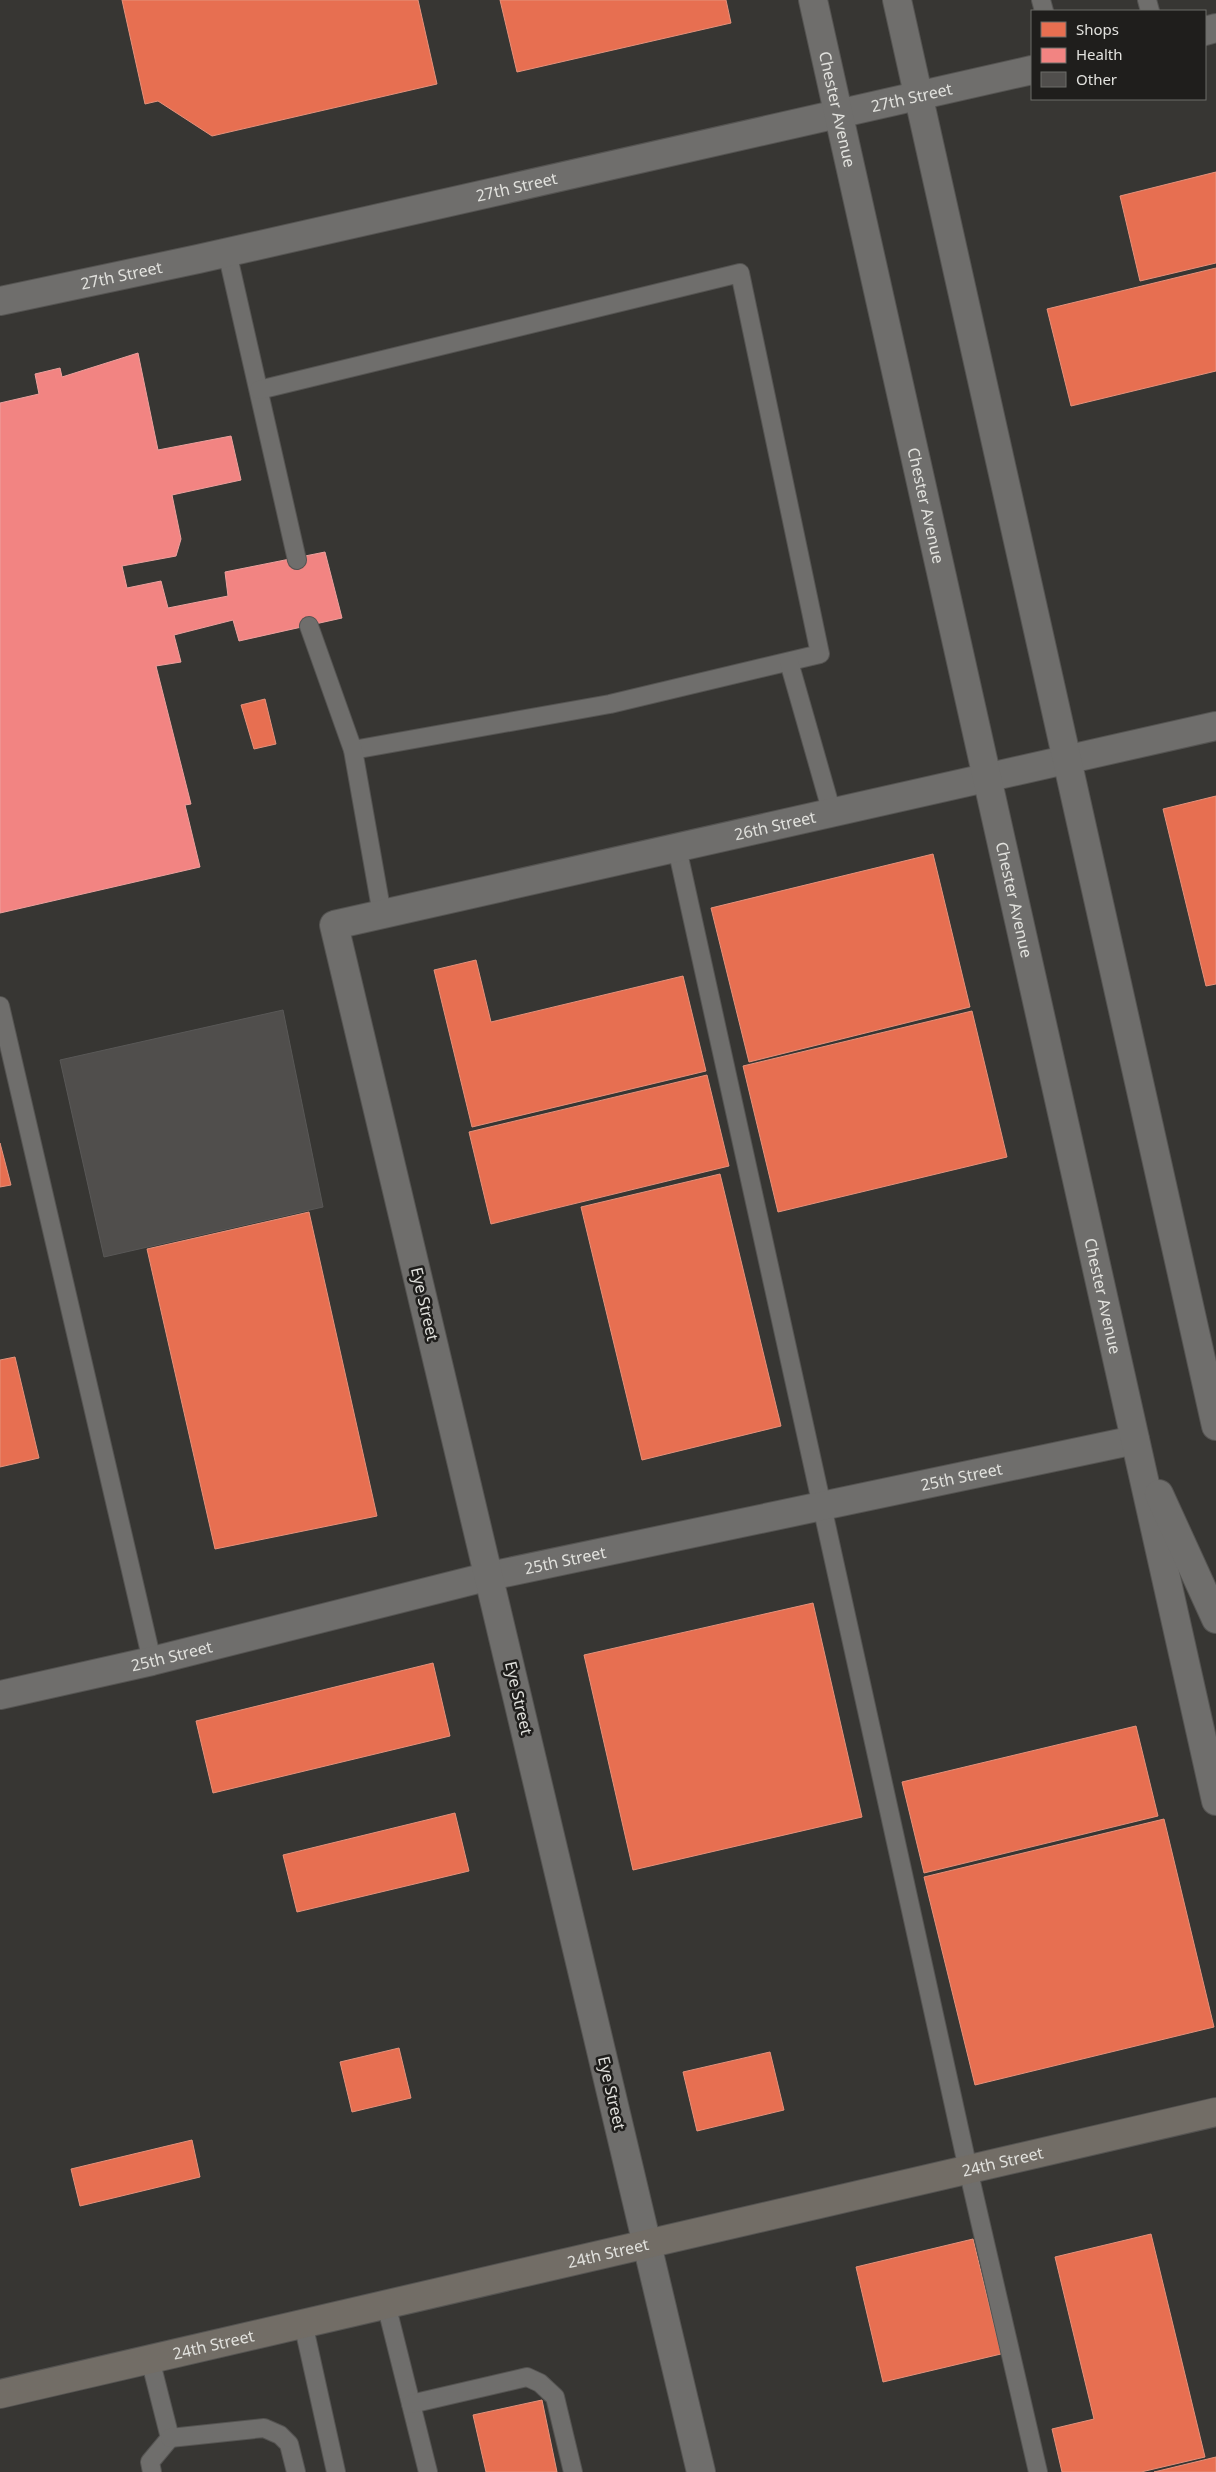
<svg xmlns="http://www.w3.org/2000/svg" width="1216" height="2472" viewBox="0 0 1216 2472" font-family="'Noto Sans',sans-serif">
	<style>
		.shops { fill: #e76f51; stroke: #e5917b }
		.health { fill: #f28482; stroke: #eda09d }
		.building { fill: #504e4c; stroke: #595857 }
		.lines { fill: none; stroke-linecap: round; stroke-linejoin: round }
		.lane-casing { stroke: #555452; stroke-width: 20 }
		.street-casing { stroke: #555452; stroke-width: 30 }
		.secondary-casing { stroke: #555452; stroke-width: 30 }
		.primary-casing { stroke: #555452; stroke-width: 30 }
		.lane { stroke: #6f6e6c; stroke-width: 18 }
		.street { stroke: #6f6e6c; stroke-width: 28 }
		.secondary { stroke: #6f6e6c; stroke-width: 28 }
		.primary { stroke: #726d66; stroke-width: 28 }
		.labels { text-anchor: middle; stroke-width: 5; stroke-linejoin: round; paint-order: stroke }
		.street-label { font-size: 16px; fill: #e1e1dd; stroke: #1f1e1c }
	</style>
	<rect width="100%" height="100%" fill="#373633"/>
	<g class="shops">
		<path d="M 122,0 L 418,0 L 437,84 L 212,136 L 158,101 L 145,104 Z"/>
		<path d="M 500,0 L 726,0 L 731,23 L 517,72 Z"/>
		<path d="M 1216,172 L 1216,263 L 1140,281 L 1120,196 Z"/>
		<path d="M 1216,268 L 1216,371 L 1071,406 L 1047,309 Z"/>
		<path d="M 265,699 L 276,744 L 254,749 L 241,705 Z"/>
		<path d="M 1216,796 L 1216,984 L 1206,986 L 1163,809 Z"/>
		<path d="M 933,854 L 970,1007 L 749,1062 L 711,908 Z"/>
		<path d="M 476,960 L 491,1022 L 683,976 L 706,1071 L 472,1127 L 434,970 Z"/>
		<path d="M 972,1011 L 1007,1157 L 778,1212 L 743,1066 Z"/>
		<path d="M 707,1075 L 729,1166 L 491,1224 L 469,1132 Z"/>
		<path d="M 0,1143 L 11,1185 L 0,1187 Z"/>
		<path d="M 720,1174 L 781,1426 L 642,1460 L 581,1207 Z"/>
		<path d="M 309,1212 L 377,1516 L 215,1549 L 147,1249 Z"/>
		<path d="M 15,1357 L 39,1458 L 0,1467 L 0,1360 Z"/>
		<path d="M 813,1603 L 862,1817 L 633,1870 L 584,1655 Z"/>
		<path d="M 433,1663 L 450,1736 L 213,1793 L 196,1721 Z"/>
		<path d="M 1136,1726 L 1158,1816 L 924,1873 L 902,1782 Z"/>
		<path d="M 455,1813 L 469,1871 L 297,1912 L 283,1855 Z"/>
		<path d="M 1164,1819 L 1214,2027 L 975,2085 L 924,1877 Z"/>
		<path d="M 399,2048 L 411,2098 L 352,2112 L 340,2062 Z"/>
		<path d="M 770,2052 L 784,2110 L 697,2131 L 683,2072 Z"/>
		<path d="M 192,2140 L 200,2177 L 80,2206 L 71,2169 Z"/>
		<path d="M 1151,2234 L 1205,2457 L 1141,2472 L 1062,2472 L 1052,2429 L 1094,2419 L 1055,2257 Z"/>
		<path d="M 973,2239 L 1001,2354 L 883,2382 L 856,2267 Z"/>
		<path d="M 542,2400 L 557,2472 L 486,2472 L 473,2415 Z"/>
		<path d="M 1216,2457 L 1216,2472 L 1154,2472 Z"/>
	</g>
	<path class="health" d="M 138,353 L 158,450 L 231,436 L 241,480 L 172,495 L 181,539 L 176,556 L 122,566 L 127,588 L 161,581 L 168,608 L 228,596 L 225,572 L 325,552 L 342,618 L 239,641 L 233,620 L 174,635 L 181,662 L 156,666 L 191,804 L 185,805 L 200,867 L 0,913 L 0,403 L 39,394 L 35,374 L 60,368 L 62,377 Z"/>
	<path class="building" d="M 283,1010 L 323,1207 L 104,1257 L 60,1060 Z"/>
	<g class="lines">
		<defs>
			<g id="lane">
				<path d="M 1041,0 L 1044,11"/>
				<path d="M 1147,0 L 1150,11"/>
				<path d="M 227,252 L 297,560"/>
				<path d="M 259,390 L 740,273 L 820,654 L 610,704 L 353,750"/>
				<path d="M 309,626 L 353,750 L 382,914"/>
				<path d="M 789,662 L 832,813"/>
				<path d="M 677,848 L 968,2169 L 1038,2472"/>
				<path d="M 0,1006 L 152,1661"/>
				<path d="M 386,2304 L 428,2472"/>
				<path d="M 303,2323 L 336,2472"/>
				<path d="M 150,2359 L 170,2438 L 150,2462 L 152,2472"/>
				<path d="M 411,2404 L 527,2377 L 540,2383 L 555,2397 L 573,2472"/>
				<path d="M 170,2438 L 264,2428 L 280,2435 L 289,2444 L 296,2472"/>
			</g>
			<g id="street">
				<path d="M 1205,31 L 1216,28"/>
				<path id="s1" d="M 0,301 L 198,259 L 1032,70"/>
				<path id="s2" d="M 0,1695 L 152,1661 L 490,1576 L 1135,1440"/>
				<path id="s3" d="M 701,2472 L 334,925 L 1216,726"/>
			</g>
			<g id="secondary">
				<path id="s4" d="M 813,0 L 1216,1801"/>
				<path d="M 897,0 L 1216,1426"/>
				<path d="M 1159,1494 L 1216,1619"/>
			</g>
			<g id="primary">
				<path id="s5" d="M 0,2394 L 1216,2112"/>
			</g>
		</defs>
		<use href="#lane" class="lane-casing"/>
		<use href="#street" class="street-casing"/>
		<use href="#secondary" class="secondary-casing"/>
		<use href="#primary" class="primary-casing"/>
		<use href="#lane" class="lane"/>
		<use href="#street" class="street"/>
		<use href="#secondary" class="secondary"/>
		<use href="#primary" class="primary"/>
	</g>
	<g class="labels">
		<g class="street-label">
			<text dy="6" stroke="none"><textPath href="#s1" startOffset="934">27th Street</textPath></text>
			<text dy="6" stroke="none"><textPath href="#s4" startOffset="112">Chester Avenue</textPath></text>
			<text dy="6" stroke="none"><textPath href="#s1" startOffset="529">27th Street</textPath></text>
			<text dy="6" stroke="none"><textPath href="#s1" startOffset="124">27th Street</textPath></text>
			<text dy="6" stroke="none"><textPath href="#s4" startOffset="518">Chester Avenue</textPath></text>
			<text dy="6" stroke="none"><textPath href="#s3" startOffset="2042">26th Street</textPath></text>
			<text dy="6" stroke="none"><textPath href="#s4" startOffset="922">Chester Avenue</textPath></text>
			<text dy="6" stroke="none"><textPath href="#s4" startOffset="1328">Chester Avenue</textPath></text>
			<text transform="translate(425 1304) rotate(77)" y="6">Eye Street</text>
			<text dy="6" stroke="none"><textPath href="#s2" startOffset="986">25th Street</textPath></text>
			<text dy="6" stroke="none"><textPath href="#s2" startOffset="581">25th Street</textPath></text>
			<text dy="6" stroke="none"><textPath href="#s2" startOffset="176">25th Street</textPath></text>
			<text transform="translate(519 1698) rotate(77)" y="6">Eye Street</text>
			<text transform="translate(612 2093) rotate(77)" y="6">Eye Street</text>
			<text dy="6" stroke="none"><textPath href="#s5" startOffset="1029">24th Street</textPath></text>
			<text dy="6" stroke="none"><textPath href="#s5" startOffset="624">24th Street</textPath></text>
			<text dy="6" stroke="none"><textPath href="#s5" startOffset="219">24th Street</textPath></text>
		</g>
	</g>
	<rect x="1031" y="10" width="175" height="90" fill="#1f1e1c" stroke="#6d6c69"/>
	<rect x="1041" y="22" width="25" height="15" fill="#e76f51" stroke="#6d6c69"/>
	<text x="1076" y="35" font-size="15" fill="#e1e1dd">Shops</text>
	<rect x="1041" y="48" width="25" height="15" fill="#f28482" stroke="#6d6c69"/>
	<text x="1076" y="60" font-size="15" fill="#e1e1dd">Health</text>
	<rect x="1041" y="72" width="25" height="15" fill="#504e4c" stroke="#6d6c69"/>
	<text x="1076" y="85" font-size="15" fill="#e1e1dd">Other</text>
</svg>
